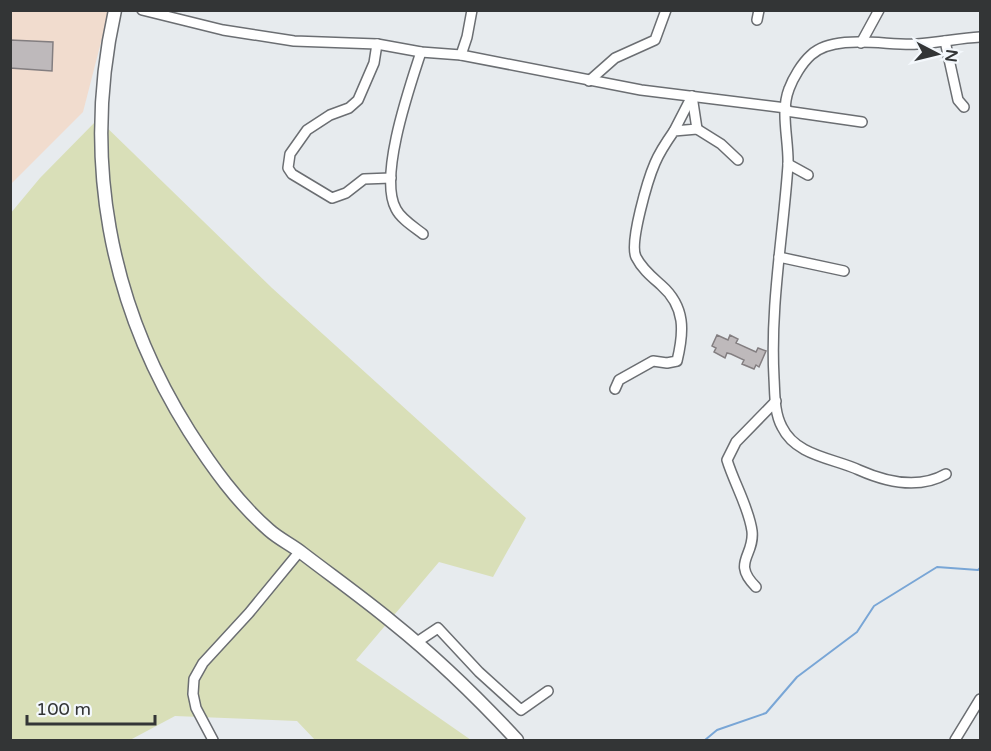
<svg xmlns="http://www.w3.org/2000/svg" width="991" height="751" viewBox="0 0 991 751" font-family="'Varela Round',sans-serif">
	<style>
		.industrial { fill: #f1dcce }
		.green { fill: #d9dfb8 }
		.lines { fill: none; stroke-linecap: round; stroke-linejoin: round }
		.stream { stroke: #79a6d6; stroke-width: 2 }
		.building { fill: #beb9bb; stroke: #837e80; stroke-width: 1.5 }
		.minor-casing { stroke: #6b6e72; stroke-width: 12 }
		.major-casing { stroke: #6b6e72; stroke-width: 15 }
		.minor { stroke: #fff; stroke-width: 9 }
		.major { stroke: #fff; stroke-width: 12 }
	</style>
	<rect width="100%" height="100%" fill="#e7ebee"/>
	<path class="industrial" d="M 11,11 L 109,11 L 83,112 L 11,184 Z"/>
	<path class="green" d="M 98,119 L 272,288 L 526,518 L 493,577 L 439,562 L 356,660 L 471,740 L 315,740 L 297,721 L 175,716 L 130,740 L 11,740 L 10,214 L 40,178 Z"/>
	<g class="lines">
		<path class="stream" d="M 705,740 L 717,730 L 766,713 L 797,677 L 857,632 L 874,606 L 937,567 L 978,570 L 980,568"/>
	</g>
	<g class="building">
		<path d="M 10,40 L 53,42 L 52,71 L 10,68 Z"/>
		<path d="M 717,335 L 728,340 L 730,335 L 738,339 L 736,343 L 756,352 L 758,348 L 766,351 L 759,367 L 756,365 L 754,369 L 742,364 L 744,360 L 731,354 L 727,353 L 725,358 L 714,352 L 716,348 L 712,346 Z"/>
	</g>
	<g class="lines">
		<defs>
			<g id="minor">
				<path d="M 142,10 L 223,30 L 294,41 L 377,44 L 421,52 L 461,55 L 641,90 L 786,108"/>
				<path d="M 757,20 L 759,10"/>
				<path d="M 945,41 L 958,100 L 964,107"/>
				<path d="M 861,43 L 879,10"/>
				<path d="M 377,44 L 374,63 L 358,100 L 349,108 L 330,115 L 307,130 L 290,154 L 288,168 L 292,174 L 332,198 L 346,193 L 364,179 L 391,178"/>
				<path d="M 421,52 C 410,86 378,177 396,209 C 401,219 414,227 423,234"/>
				<path d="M 461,55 L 467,37 L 472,10"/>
				<path d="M 589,81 L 615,58 L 655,40 L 666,10"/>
				<path d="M 786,111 L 862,122"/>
				<path d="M 697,129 L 721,144 L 738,160"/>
				<path d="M 674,131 L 692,96"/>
				<path d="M 788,164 L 808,175"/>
				<path d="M 779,257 L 844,271"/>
				<path d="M 615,389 L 619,380 L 653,361 L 667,363 L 677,361 C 684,332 686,307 661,285 C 652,277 642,269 636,257 C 629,243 648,179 655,163 C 660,151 667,141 674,131 L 697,129 L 692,96"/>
				<path d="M 946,474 C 918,490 886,482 859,470 C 833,458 796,456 782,427 C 774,412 775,394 774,378 C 770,306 783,237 788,165 C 789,141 780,112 789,89 C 793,78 802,63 811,55 C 835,33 887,46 917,44 C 938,43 959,38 980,37"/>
				<path d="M 756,587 C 731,562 755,556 752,531 C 749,508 734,483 727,460 L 736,442 L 776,401"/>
				<path d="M 417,642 L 438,628 L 479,672 L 521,710 L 548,691"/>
				<path d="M 213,740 L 196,708 L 193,694 L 194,679 L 203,663 L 249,613 L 300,551"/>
				<path d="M 955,740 L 980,699"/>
			</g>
			<path id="major" d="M 115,10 C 82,158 109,304 189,431 C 212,467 237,502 269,530 C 279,539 292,545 302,553 C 332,576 363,598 392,622 C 437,658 478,698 517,740"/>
		</defs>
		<use href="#minor" class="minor-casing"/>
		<use href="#major" class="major-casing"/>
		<use href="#minor" class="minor"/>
		<use href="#major" class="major"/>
	</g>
	<rect width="991" height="751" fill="none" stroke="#333536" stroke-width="24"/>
	<g transform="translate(937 54) rotate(97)" stroke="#f4f8fc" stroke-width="4.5" paint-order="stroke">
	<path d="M0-4.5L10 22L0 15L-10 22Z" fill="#333536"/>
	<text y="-9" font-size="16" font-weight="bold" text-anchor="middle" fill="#333536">N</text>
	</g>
	<path d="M27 715v9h128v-9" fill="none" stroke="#333536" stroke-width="3"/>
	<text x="36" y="715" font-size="18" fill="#333536" stroke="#f4f8fc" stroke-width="4.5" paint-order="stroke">100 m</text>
</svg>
